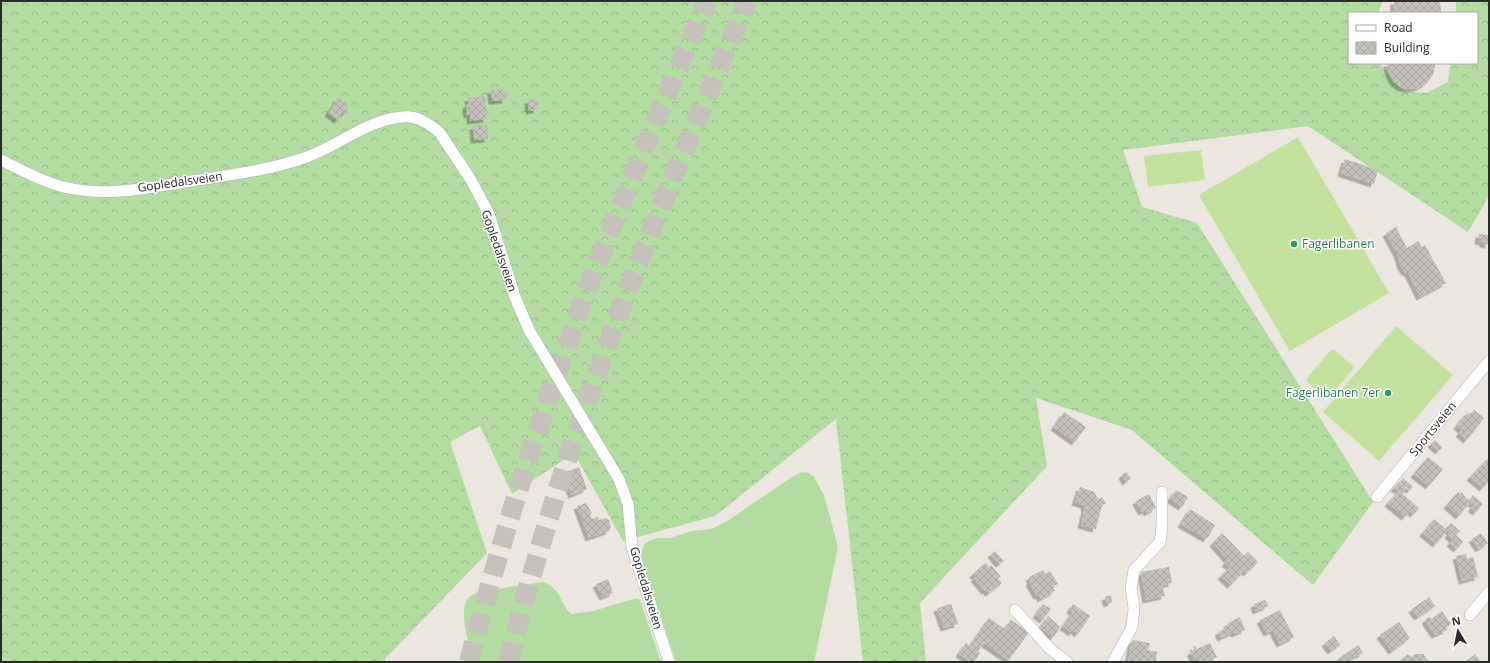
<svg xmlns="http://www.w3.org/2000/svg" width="1490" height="663" viewBox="0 0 1490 663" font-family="'Open Sans',sans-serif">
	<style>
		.grass { fill: #b3dca1 }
		.forest { fill: url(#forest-crowns) }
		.pitch { fill: #c2e29e }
		.building { fill: url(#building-cross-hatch); filter: url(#shadow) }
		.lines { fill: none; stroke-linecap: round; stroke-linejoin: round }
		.highway-tunnel { stroke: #c5c1bb; stroke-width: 20; stroke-dasharray: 20 10; stroke-linecap: butt }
		.street-casing { stroke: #afb0ba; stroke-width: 12 }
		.street { stroke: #fff; stroke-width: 11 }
		.leisure-dot { fill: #2e9e5b; stroke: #fff; stroke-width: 1.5 }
		.labels { text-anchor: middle; stroke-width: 3; stroke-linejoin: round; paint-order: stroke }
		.street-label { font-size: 12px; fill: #2b2b2b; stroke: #fff }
		.leisure-label { font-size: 12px; fill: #27864d; stroke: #fff; text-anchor: start }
	</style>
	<defs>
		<pattern id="forest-crowns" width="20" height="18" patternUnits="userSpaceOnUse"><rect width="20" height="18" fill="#b3dca1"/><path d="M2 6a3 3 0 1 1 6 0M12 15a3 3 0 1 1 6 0" fill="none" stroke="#9abd8b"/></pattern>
		<pattern id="building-cross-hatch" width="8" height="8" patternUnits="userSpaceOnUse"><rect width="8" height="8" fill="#c4c0ba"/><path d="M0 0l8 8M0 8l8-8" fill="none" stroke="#a9a5a0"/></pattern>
		<filter id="shadow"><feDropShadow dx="-3.5" dy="3.5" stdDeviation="0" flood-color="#0004"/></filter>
	</defs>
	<rect width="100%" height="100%" fill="#ebe6df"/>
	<g class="grass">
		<path d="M 802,472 L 809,473 L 814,477 L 824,495 L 838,547 L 814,662 L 676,662 L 642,560 L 641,552 L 645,543 L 657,538 L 670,538 L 692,531 L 711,529 L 726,522 L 792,477 Z"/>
		<path d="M 543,582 C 561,588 559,602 571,614 L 593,611 L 637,598 L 640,600 L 661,662 L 473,662 C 470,646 457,610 469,597 C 471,595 475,594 477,592 Z"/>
	</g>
	<path class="forest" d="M 1,1 L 1383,1 L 1378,13 L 1349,13 L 1349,63 L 1379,63 L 1404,91 L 1427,93 L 1448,82 L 1450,63 L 1477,63 L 1477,13 L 1456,13 L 1456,1 L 1489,1 L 1489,196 L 1468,232 L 1308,126 L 1123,150 L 1142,207 L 1197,223 L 1373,502 L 1313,585 L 1132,430 L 1036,398 L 1047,466 L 920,603 L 926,662 L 863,662 L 836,419 L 715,516 L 623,541 L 574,453 L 512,494 L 480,426 L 450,442 L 487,553 L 385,659 L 385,662 L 1,662 Z"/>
	<g class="pitch">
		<path d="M 1298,137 L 1389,293 L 1290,351 L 1199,195 Z"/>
		<path d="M 1201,150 L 1205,180 L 1148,187 L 1144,156 Z"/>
		<path d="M 1396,326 L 1453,375 L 1379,461 L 1323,412 Z"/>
		<path d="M 1331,350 L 1334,350 L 1353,366 L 1353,369 L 1329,397 L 1325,397 L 1307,382 L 1307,378 Z"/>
	</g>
	<g class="building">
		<path d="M 1394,1 L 1440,1 L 1441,13 L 1393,13 Z"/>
		<path d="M 1387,63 L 1435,63 L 1435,66 L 1433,75 L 1426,84 L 1418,88 L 1409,89 L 1400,87 L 1393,81 L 1389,73 Z"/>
		<path d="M 505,89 L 506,100 L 492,101 L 491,90 Z"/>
		<path d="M 485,96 L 487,119 L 470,121 L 470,114 L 467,115 L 466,105 L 469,104 L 468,98 Z"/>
		<path d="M 338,98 L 348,104 L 346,107 L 348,108 L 345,114 L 343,112 L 338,120 L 328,113 Z"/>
		<path d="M 537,99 L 537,110 L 529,111 L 528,100 Z"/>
		<path d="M 487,125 L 488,139 L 474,140 L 473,126 Z"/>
		<path d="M 1345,159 L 1378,170 L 1374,184 L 1341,173 Z"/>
		<path d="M 1396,227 L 1407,248 L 1418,241 L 1422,247 L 1425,245 L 1446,283 L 1420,297 L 1408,273 L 1405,272 L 1401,266 L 1397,253 L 1386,233 Z"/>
		<path d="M 1479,234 L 1489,235 L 1489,245 L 1483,244 L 1483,242 L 1478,241 Z"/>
		<path d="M 1474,410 L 1484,418 L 1467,440 L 1459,433 L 1462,430 L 1457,426 L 1463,417 L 1468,413 L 1470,414 Z"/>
		<path d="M 1064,412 L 1086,427 L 1075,442 L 1054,427 Z"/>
		<path d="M 1435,440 L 1442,447 L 1439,451 L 1431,444 Z"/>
		<path d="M 1428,457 L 1443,469 L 1429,486 L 1414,474 Z"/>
		<path d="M 1487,459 L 1489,461 L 1489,481 L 1483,488 L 1470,477 Z"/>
		<path d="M 579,467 L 587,489 L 572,495 L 567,482 L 558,485 L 555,476 Z"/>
		<path d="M 1126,472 L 1131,478 L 1126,482 L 1122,475 Z"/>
		<path d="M 1403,478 L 1413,487 L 1410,490 L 1400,482 Z"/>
		<path d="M 1399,482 L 1407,489 L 1403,493 L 1394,488 Z"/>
		<path d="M 1080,487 L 1094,492 L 1098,499 L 1102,497 L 1106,503 L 1102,505 L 1096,529 L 1081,525 L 1085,508 L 1084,505 L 1075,502 Z"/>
		<path d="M 1176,490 L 1188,497 L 1182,507 L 1170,499 Z"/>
		<path d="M 1399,491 L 1419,508 L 1414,514 L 1410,511 L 1405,517 L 1388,503 Z"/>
		<path d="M 1458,492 L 1460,494 L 1461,492 L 1470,503 L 1459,516 L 1447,505 Z"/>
		<path d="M 1149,494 L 1156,508 L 1147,513 L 1146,510 L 1142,512 L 1136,501 Z"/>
		<path d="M 1473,495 L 1483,504 L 1476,512 L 1471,508 L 1474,505 L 1469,501 Z"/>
		<path d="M 586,503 L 592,513 L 590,514 L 592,519 L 598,517 L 599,520 L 605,518 L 609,520 L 611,527 L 609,531 L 589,538 L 577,506 Z"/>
		<path d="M 1190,509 L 1215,525 L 1207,539 L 1181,524 Z"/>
		<path d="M 1434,519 L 1446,529 L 1451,523 L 1460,531 L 1456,535 L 1463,542 L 1457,549 L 1450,543 L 1453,539 L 1448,535 L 1450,532 L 1448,530 L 1436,544 L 1423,533 Z"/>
		<path d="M 1222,533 L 1244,556 L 1248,552 L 1258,562 L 1247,573 L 1244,571 L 1231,585 L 1221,576 L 1230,567 L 1225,563 L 1228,560 L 1213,543 Z"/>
		<path d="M 1481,533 L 1488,543 L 1479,549 L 1472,539 Z"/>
		<path d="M 995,551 L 1004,561 L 999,564 L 991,554 Z"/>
		<path d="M 1466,554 L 1467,559 L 1473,557 L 1478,577 L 1462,581 L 1456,556 Z"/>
		<path d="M 985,563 L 989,567 L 991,565 L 1001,577 L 998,578 L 1002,583 L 989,593 L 986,590 L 985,591 L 974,578 L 976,577 L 973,574 Z"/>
		<path d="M 1169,567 L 1172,583 L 1162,585 L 1165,596 L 1146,600 L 1141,572 Z"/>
		<path d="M 1043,570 L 1045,574 L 1050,571 L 1058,584 L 1052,586 L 1055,591 L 1041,599 L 1039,595 L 1037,596 L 1029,582 L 1031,581 L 1029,577 Z"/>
		<path d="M 608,579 L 613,593 L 603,597 L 596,584 Z"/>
		<path d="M 1111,595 L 1112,602 L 1107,604 L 1105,597 Z"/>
		<path d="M 1429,597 L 1435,606 L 1418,617 L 1412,609 Z"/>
		<path d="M 1265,600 L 1268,606 L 1256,611 L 1254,604 Z"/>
		<path d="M 951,604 L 958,624 L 944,628 L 937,608 Z"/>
		<path d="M 1043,604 L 1051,609 L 1043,620 L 1036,615 Z"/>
		<path d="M 1073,604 L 1090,616 L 1078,634 L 1074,630 L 1072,633 L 1063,626 L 1073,612 L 1070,610 Z"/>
		<path d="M 1280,610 L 1294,637 L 1280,644 L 1273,630 L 1267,633 L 1260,620 Z"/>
		<path d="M 1442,611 L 1451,624 L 1445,628 L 1447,630 L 1435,635 L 1426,622 L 1426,619 L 1430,617 L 1431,619 Z"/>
		<path d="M 1048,616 L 1060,627 L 1054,637 L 1040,628 Z"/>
		<path d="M 1240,617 L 1245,630 L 1235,634 L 1234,632 L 1221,638 L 1218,632 L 1228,627 L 1227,624 L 1230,622 Z"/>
		<path d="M 989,618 L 1005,629 L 1011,620 L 1029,632 L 1009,660 L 984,643 L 978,652 L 980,653 L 974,662 L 971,662 L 959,654 L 966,643 L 970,646 Z"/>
		<path d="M 1399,622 L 1410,638 L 1392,651 L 1380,635 Z"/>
		<path d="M 1334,636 L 1340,645 L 1331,651 L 1325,643 Z"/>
		<path d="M 1132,640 L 1150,643 L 1148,650 L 1157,652 L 1156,662 L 1128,661 Z"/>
		<path d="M 1210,643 L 1217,657 L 1206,662 L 1195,662 L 1190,652 L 1195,650 L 1193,647 L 1196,646 L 1197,649 Z"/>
		<path d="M 1358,645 L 1363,653 L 1350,659 L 1350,662 L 1340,662 L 1338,659 Z"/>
		<path d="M 1408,654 L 1411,657 L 1415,654 L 1423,654 L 1429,662 L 1398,662 Z"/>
		<path d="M 1475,654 L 1481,662 L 1465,662 Z"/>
	</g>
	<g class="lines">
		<g class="highway-tunnel">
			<path d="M 469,662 C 503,531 545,402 593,275 C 629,183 668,92 707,1"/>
			<path d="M 508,662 C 540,538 580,415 626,295 C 664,196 706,99 747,1"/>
		</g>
		<defs>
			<g id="street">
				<path d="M 1,160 C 23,171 45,183 68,188 C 108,197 152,187 192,181 C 231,175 270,170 307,157 C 339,145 368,120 402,117 C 416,115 430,124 440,133 L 471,180 L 489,214 L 515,297 L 529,330 L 619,479 L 628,504 L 632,547 L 669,662"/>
				<path d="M 1377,497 L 1489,361"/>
				<path d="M 1015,610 L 1049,648 L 1067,662"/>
				<path d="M 1470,615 L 1489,592"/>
				<path d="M 1113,662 L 1132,627 L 1134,608 L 1131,588 L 1134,570 L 1160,542 L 1162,526 L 1162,492"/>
			</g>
		</defs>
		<use href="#street" class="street-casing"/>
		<use href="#street" class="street"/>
	</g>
	<g class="leisure-dot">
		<circle cx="1294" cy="244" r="4"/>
		<circle cx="1388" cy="393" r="4"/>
	</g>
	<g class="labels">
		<g class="street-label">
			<text transform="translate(180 182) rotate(-8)" y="4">Gopledalsveien</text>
			<text transform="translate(499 251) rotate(71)" y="4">Gopledalsveien</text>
			<text transform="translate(1433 429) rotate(-51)" y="4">Sportsveien</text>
			<text transform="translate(646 588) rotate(73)" y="4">Gopledalsveien</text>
		</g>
		<g class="leisure-label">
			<text x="1302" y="248">Fagerlibanen</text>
			<text x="1380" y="397" text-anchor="end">Fagerlibanen 7er</text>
		</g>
	</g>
	<rect width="1490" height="663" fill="none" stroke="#2b2b2b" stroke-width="4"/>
	<rect x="1348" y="12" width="130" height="52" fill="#ffffff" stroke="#aaaaaa"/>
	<rect x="1356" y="25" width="20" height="6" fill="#ffffff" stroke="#aaaaaa"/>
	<text x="1384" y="32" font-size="12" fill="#2b2b2b">Road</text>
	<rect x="1356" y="42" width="20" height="12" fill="url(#building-cross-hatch)" stroke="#aaaaaa"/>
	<text x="1384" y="52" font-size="12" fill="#2b2b2b">Building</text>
	<g transform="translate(1458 631) rotate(350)" stroke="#ffffff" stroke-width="3" paint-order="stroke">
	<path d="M0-3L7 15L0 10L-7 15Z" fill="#2b2b2b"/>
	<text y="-6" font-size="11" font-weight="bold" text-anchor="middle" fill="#2b2b2b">N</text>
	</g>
</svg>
